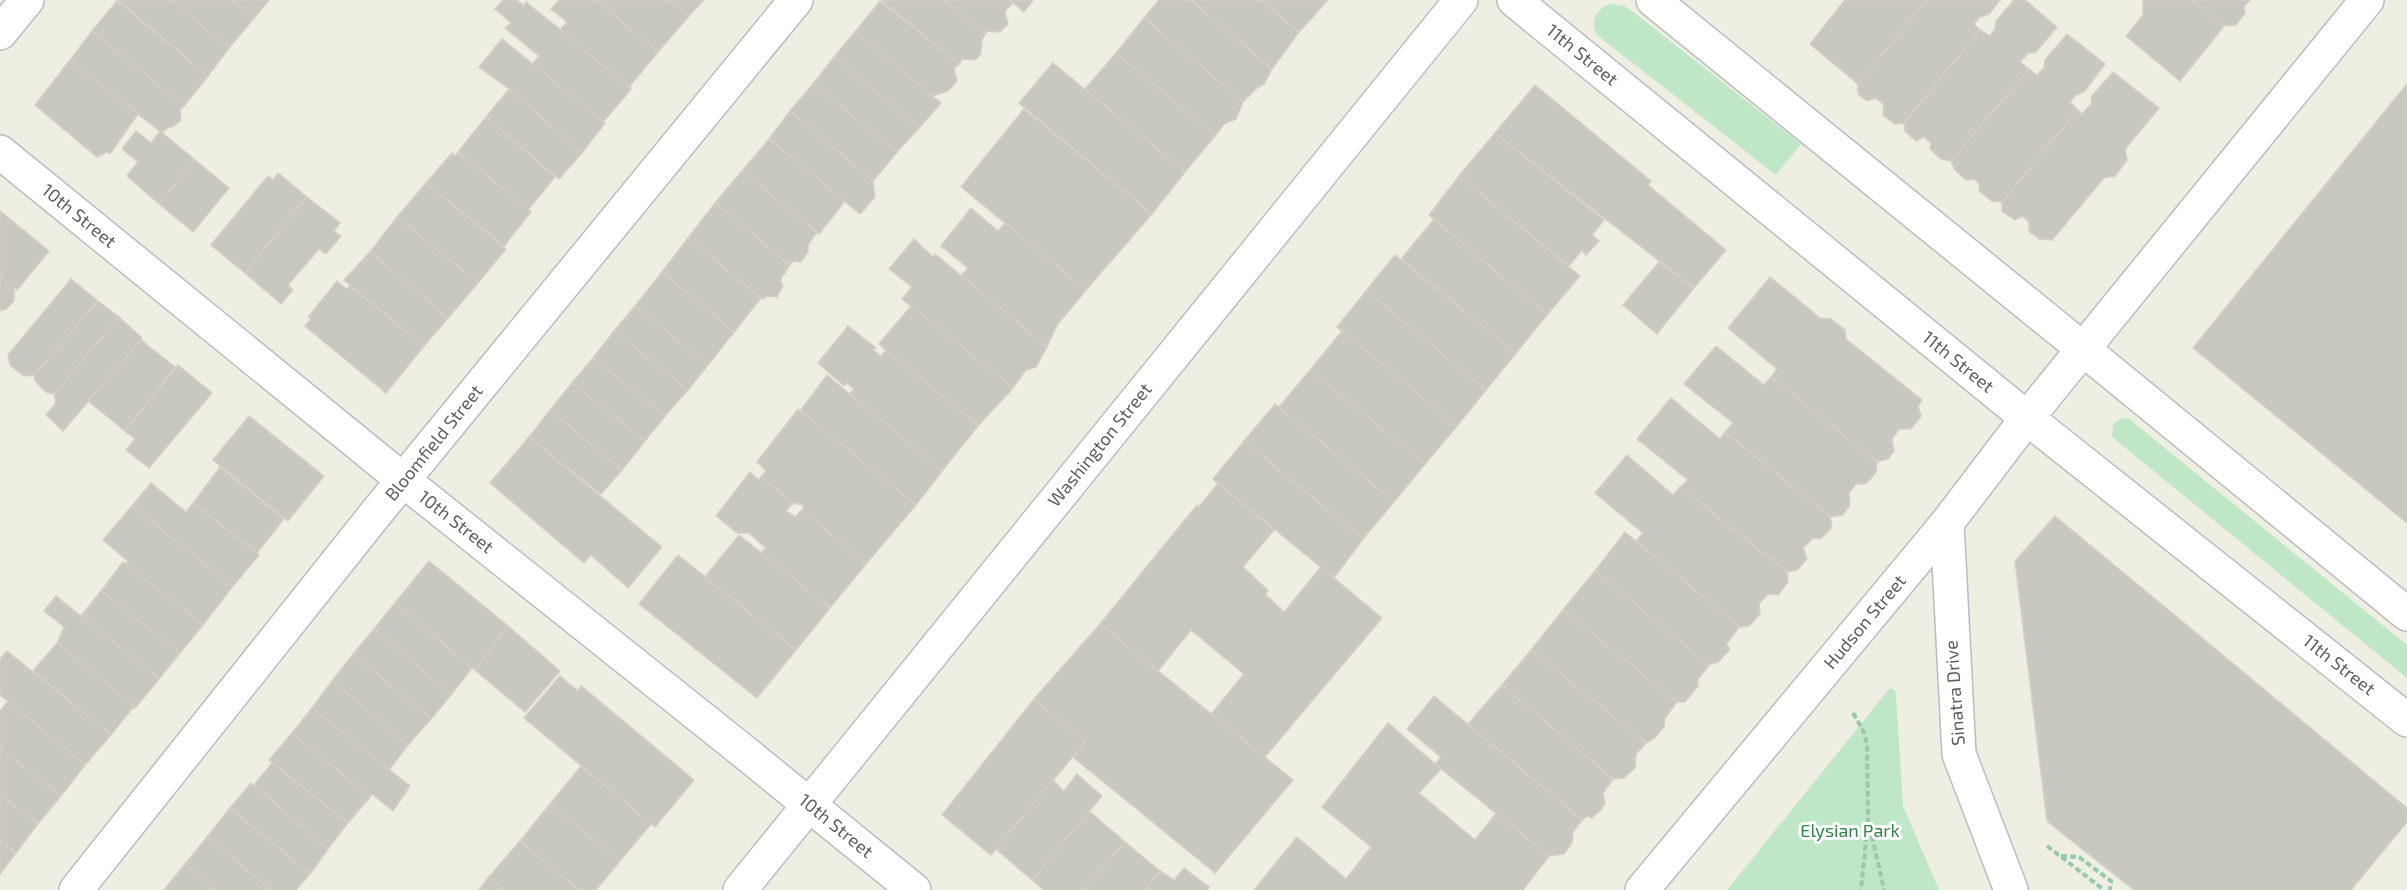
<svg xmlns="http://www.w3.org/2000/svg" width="2407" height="890" viewBox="0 0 2407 890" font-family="'Exo 2',sans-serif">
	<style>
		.green { fill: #bfe7c6 }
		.building { fill: #c9c8c0; stroke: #d3d1c1; stroke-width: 1.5 }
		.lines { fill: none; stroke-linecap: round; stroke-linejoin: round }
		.minor-casing { stroke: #bbbcc2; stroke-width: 36 }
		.tertiary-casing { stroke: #bbbcc2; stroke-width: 36 }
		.secondary-casing { stroke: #bcbec5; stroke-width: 36 }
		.path { stroke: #98c8ae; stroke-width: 4; stroke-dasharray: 6 3; stroke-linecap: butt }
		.minor { stroke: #fff; stroke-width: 33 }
		.tertiary { stroke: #fff; stroke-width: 33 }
		.secondary { stroke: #fff; stroke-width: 33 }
		.labels { text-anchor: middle; stroke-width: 6; stroke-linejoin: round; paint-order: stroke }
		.street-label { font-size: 18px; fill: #5b5e64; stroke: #fff }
		.park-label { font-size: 18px; fill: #338445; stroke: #fff }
	</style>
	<rect width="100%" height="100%" fill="#eeeee3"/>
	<g class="green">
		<path d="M 1610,4 L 1624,6 L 1632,11 L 1801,144 L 1776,175 L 1597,35 C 1589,21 1596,9 1610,4 Z"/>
		<path d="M 2128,418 L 2407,645 L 2407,678 L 2112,437 L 2113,424 L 2120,419 Z"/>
		<path d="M 1890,688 L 1895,690 L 1896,695 L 1903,806 L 1939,890 L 1727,890 Z"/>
	</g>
	<g class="building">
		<path d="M 118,0 L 171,0 L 229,48 L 208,76 Z"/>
		<path d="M 171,0 L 232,0 L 254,18 L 229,48 Z"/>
		<path d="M 232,0 L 269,0 L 254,18 Z"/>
		<path d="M 503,0 L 517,0 L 524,6 L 526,2 L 632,88 L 603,122 L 532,64 L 539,56 L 505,28 L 511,23 L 495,9 Z"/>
		<path d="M 559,0 L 596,0 L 658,52 L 629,87 L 560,30 L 567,22 L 551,9 Z"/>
		<path d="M 596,0 L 669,0 L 689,16 L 658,52 Z"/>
		<path d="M 669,0 L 704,0 L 689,16 Z"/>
		<path d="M 881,0 L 944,0 L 985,34 L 982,40 L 981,54 L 975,60 L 963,59 L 959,64 Z"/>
		<path d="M 944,0 L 1010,0 L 1013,3 L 1005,11 L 1008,24 L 1000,32 L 988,31 L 985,34 Z"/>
		<path d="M 1010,0 L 1033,0 L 1024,12 Z"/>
		<path d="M 1159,0 L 1191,0 L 1272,69 L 1264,84 L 1257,88 L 1243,102 L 1144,18 Z"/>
		<path d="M 1191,0 L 1260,0 L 1299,32 L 1272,69 Z"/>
		<path d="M 1260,0 L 1328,0 L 1299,32 Z"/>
		<path d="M 1845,0 L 1927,0 L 1858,84 L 1810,44 Z"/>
		<path d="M 1927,0 L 2000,0 L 1989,14 L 1980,17 L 1974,24 L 1980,30 L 1904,123 L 1895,124 L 1883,115 L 1884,105 L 1876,98 L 1867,101 L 1858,94 L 1858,84 Z"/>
		<path d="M 2014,0 L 2025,0 L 2057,27 L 2036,52 L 2028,53 L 2020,62 L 2029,69 L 1951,161 L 1941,159 L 1930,149 L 1931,143 L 1924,137 L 1916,141 L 1905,131 L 1904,123 L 1980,30 L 1990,36 L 1995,29 L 1996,21 Z"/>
		<path d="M 2143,0 L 2192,0 L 2224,26 L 2180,81 L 2126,36 L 2143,15 Z"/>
		<path d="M 2192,0 L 2250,0 L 2244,6 L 2245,13 L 2236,25 L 2224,26 Z"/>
		<path d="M 117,1 L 208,76 L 184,106 L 92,31 Z"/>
		<path d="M 880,1 L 959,64 L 954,69 L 957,81 L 948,91 L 932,96 L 855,32 Z"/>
		<path d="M 1144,18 L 1243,102 L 1236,119 L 1224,124 L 1215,136 L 1116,53 Z"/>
		<path d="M 92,31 L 184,106 L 180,110 L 181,120 L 174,126 L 167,128 L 162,133 L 70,60 Z"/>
		<path d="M 855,32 L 941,103 L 919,128 L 834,57 Z"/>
		<path d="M 2067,34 L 2105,64 L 2084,92 L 2076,95 L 2070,102 L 2078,110 L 2002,202 L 1992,201 L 1979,191 L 1980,185 L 1974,179 L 1966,180 L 1954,169 L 1951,161 L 2029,69 L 2037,75 L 2044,68 L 2045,60 Z"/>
		<path d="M 502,39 L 605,123 L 582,153 L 509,89 L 479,67 Z"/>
		<path d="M 1116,53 L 1215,136 L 1185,172 L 1085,89 Z"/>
		<path d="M 834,57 L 919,128 L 897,152 L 813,84 Z"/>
		<path d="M 70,60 L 138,114 L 110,154 L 107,152 L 97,157 L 35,105 Z"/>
		<path d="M 1053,63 L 1185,172 L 1152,214 L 1019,103 Z"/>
		<path d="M 2113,72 L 2159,108 L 2125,149 L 2127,160 L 2115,176 L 2104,178 L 2052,240 L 2039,239 L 2029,231 L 2029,222 L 2022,216 L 2015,220 L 2002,211 L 2002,202 L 2078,110 L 2082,114 L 2092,103 L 2091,97 Z"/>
		<path d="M 813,84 L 897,152 L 873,181 L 790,111 Z"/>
		<path d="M 2407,84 L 2407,523 L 2193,348 Z"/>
		<path d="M 1535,85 L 1651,181 L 1648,185 L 1726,250 L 1694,288 L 1495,133 Z"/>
		<path d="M 509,89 L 582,153 L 559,179 L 486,117 Z"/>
		<path d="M 1024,109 L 1152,214 L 1086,290 L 961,187 Z"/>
		<path d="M 790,111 L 873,181 L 875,197 L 860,214 L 769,139 Z"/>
		<path d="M 486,117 L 555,177 L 528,210 L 458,152 Z"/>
		<path d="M 136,131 L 151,143 L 160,131 L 195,160 L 159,204 L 127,176 L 138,162 L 122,149 Z"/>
		<path d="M 1495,133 L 1604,220 L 1592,235 L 1599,241 L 1586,255 L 1582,250 L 1569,266 L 1459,176 Z"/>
		<path d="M 769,139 L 845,201 L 819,234 L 742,171 Z"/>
		<path d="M 458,152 L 531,212 L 504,246 L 426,183 L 452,153 L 455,156 Z"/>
		<path d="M 195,160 L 229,188 L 193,232 L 159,204 Z"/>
		<path d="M 742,171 L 817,232 L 808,245 L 808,252 L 801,262 L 793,261 L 790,265 L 715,203 Z"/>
		<path d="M 278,173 L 307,197 L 245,273 L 211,245 L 268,176 L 273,180 Z"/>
		<path d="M 1459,176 L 1580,276 L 1547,315 L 1429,215 Z"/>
		<path d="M 426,183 L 506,249 L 478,283 L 397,217 Z"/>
		<path d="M 307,197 L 340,223 L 334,231 L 341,236 L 326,254 L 319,249 L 288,285 L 293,290 L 281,304 L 245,273 Z"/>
		<path d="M 715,203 L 790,265 L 780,280 L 783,286 L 777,297 L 768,296 L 763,299 L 688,238 Z"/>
		<path d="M 971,208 L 998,231 L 1005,223 L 1086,290 L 1057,325 L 1047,347 L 961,276 L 968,268 L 941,246 Z"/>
		<path d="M 0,211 L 49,251 L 17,290 L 0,276 Z"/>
		<path d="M 397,217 L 478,283 L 448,318 L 370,252 Z"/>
		<path d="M 1434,219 L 1547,315 L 1516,353 L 1401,259 Z"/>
		<path d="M 688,238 L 761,298 L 734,332 L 662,272 Z"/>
		<path d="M 914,239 L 933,257 L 935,254 L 1047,347 L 1036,367 L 1026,370 L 1013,388 L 902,299 L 912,287 L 889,269 Z"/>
		<path d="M 370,252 L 448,318 L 424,346 L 344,280 Z"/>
		<path d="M 1395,255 L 1516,353 L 1486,390 L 1366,291 Z"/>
		<path d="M 1659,262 L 1694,288 L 1657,334 L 1623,305 Z"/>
		<path d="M 662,272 L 734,332 L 708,365 L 635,306 Z"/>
		<path d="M 0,276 L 14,288 L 14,301 L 6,309 L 0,311 Z"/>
		<path d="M 1770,277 L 1820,318 L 1831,319 L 1845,330 L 1846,339 L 1922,400 L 1918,406 L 1921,416 L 1911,429 L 1899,429 L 1892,439 L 1894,451 L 1888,459 L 1877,462 L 1771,377 L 1777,369 L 1728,328 Z"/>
		<path d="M 71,279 L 98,301 L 34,375 L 24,376 L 10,365 L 8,355 Z"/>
		<path d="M 337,281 L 346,289 L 350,286 L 424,346 L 386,393 L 305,326 L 311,319 L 308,317 Z"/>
		<path d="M 1366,291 L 1486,390 L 1457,426 L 1337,327 Z"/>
		<path d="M 98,301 L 119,317 L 54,394 L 46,392 L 35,381 L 34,375 Z"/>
		<path d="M 635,306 L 708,365 L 688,390 L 614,331 Z"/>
		<path d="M 911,306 L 1013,388 L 978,426 L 879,344 Z"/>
		<path d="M 119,317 L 142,338 L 63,431 L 46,415 L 56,403 L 54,394 Z"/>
		<path d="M 848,326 L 876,348 L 873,350 L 881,356 L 886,350 L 978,426 L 942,471 L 850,394 L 854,389 L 847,383 L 844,386 L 818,363 Z"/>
		<path d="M 614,331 L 688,390 L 665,416 L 593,358 Z"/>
		<path d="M 1342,331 L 1457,426 L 1425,464 L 1310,370 Z"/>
		<path d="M 141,340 L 175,367 L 125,431 L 88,401 Z"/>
		<path d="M 1716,346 L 1764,385 L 1771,377 L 1877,462 L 1876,472 L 1870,480 L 1865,484 L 1856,484 L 1849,493 L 1850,505 L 1843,515 L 1830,517 L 1725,432 L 1733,423 L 1684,384 Z"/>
		<path d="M 593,358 L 665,416 L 645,441 L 572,383 Z"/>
		<path d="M 178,365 L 212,393 L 149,468 L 126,450 L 135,439 L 125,431 Z"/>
		<path d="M 1310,370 L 1425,464 L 1394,502 L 1279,407 Z"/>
		<path d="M 827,375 L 942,471 L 916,505 L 800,411 Z"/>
		<path d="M 572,383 L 645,441 L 622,470 L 550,410 Z"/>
		<path d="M 1671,398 L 1720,439 L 1725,432 L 1830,517 L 1832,527 L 1821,539 L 1813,538 L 1803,548 L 1807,559 L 1797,570 L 1787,572 L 1680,487 L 1688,480 L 1637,439 Z"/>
		<path d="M 1275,404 L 1394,502 L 1363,539 L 1244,441 Z"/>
		<path d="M 798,409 L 916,505 L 866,564 L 802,510 L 804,505 L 793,503 L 761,477 L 766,471 L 757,462 Z"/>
		<path d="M 550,410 L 622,470 L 601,494 L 529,437 Z"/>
		<path d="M 249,416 L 324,476 L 288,521 L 213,460 Z"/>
		<path d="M 529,437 L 662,547 L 628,588 L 591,555 L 584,563 L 490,483 Z"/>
		<path d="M 1244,441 L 1363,539 L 1334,578 L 1213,479 Z"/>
		<path d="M 1627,455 L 1673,495 L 1680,487 L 1787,572 L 1788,582 L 1778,595 L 1768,594 L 1759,604 L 1760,614 L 1749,626 L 1739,627 L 1636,541 L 1643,533 L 1595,493 Z"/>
		<path d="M 220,467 L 284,519 L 257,553 L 193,503 Z"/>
		<path d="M 750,472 L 759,480 L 761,477 L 793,503 L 786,511 L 795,517 L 802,510 L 866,564 L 830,608 L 761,553 L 766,548 L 749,533 L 737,533 L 716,516 Z"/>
		<path d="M 151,483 L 186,512 L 193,503 L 257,553 L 259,555 L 233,586 L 132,506 Z"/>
		<path d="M 1218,483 L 1274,530 L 1243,567 L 1268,590 L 1265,594 L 1284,612 L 1321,567 L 1382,618 L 1264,758 L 1211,714 L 1244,674 L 1191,630 L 1158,671 L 1100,624 L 1197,505 L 1199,507 Z"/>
		<path d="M 132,506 L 233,586 L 203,625 L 125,564 L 128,561 L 103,540 Z"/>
		<path d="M 2055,516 L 2407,808 L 2407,822 L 2351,890 L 2134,890 L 2047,821 L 2015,561 Z"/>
		<path d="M 1625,532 L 1739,627 L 1726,645 L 1730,649 L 1718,662 L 1709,665 L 1595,571 Z"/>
		<path d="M 739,535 L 830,608 L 796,650 L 705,577 Z"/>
		<path d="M 678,555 L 796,650 L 757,698 L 639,604 Z"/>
		<path d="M 429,561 L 508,626 L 475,670 L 395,603 Z"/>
		<path d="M 123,562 L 203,625 L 180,653 L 101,591 Z"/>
		<path d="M 1595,571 L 1709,665 L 1698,679 L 1698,686 L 1685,702 L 1677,702 L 1563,610 Z"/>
		<path d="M 101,591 L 180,653 L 159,679 L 81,616 Z"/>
		<path d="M 56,596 L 159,679 L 135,708 L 57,644 L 64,627 L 44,611 Z"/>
		<path d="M 395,603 L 472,668 L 451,695 L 374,629 Z"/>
		<path d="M 1563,610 L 1677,702 L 1665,718 L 1664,727 L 1654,739 L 1646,743 L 1531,650 Z"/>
		<path d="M 1100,624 L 1293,780 L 1215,873 L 1073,757 L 1085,742 L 1034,699 Z"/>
		<path d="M 508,626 L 560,671 L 525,712 L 475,670 Z"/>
		<path d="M 374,629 L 451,695 L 431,719 L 353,654 Z"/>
		<path d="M 57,643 L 134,706 L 111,735 L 33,671 Z"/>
		<path d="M 1531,650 L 1646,743 L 1636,754 L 1635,768 L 1624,778 L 1613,779 L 1502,685 Z"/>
		<path d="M 7,651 L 111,735 L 85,765 L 0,695 L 0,659 Z"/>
		<path d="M 353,654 L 431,719 L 408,745 L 332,681 Z"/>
		<path d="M 560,676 L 578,691 L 581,686 L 694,780 L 655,827 L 524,718 Z"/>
		<path d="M 332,681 L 408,745 L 389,770 L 312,708 Z"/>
		<path d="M 1502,685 L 1613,779 L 1603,793 L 1605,803 L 1601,810 L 1591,818 L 1587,816 L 1582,820 L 1468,724 Z"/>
		<path d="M 1434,696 L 1582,820 L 1573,832 L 1572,843 L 1564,854 L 1549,856 L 1435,764 L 1441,757 L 1407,729 Z"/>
		<path d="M 1034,699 L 1085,742 L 991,855 L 942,815 Z"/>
		<path d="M 8,701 L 85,765 L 61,796 L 0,748 L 0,711 Z"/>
		<path d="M 312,708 L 410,786 L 393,811 L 372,794 L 370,797 L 292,733 Z"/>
		<path d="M 1388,723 L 1441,769 L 1419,793 L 1475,840 L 1496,813 L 1549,856 L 1523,890 L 1254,890 L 1297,837 L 1346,879 L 1371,847 L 1322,807 Z"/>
		<path d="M 292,733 L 370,797 L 348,823 L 269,760 Z"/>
		<path d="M 0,748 L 61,796 L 38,824 L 0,794 Z"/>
		<path d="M 272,763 L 348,823 L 328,849 L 254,785 Z"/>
		<path d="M 581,766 L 651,824 L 620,861 L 550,804 Z"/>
		<path d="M 1077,774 L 1102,796 L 1032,880 L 996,849 L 1053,780 L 1064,791 Z"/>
		<path d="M 251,783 L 328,849 L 310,874 L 230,808 Z"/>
		<path d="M 0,794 L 38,824 L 16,853 L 0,840 Z"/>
		<path d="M 550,804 L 620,861 L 596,890 L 579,890 L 520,841 Z"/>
		<path d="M 230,808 L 310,874 L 296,890 L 271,890 L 207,837 Z"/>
		<path d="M 1089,811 L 1125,842 L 1084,890 L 1044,890 L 1032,880 Z"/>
		<path d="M 207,837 L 271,890 L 216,890 L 185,864 Z"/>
		<path d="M 0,840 L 16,853 L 0,874 Z"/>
		<path d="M 520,841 L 579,890 L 505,890 L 489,877 Z"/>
		<path d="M 1125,842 L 1160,871 L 1145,890 L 1084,890 Z"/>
		<path d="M 185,864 L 216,890 L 164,890 Z"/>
		<path d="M 1184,868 L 1209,887 L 1207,890 L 1145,890 L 1160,871 L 1174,880 Z"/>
		<path d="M 489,877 L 505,890 L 479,890 Z"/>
	</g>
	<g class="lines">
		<defs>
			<g id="minor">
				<path d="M 0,33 L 27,0"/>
				<path d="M 0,152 L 403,480 L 738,747 L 914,890"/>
				<path d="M 2083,349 L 2407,614"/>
				<path d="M 2027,418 L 2407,720"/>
			</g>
			<g id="tertiary">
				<path d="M 1514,0 L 2027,418"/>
				<path d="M 1653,0 L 2083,349"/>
				<path d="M 1947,523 L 1959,754 L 2011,890"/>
				<path d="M 76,890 L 377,512 L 796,0"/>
				<path d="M 1642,890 L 1947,523 L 2027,418 L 2367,0"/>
			</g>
			<path id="secondary" d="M 740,890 L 1461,0"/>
		</defs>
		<use href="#minor" class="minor-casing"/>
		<use href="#tertiary" class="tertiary-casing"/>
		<use href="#secondary" class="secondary-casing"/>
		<g class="path">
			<path d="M 1853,713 L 1863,730 L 1867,744 L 1868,820 L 1861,890"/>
			<path d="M 1870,827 L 1884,890"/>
			<path d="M 2047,846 L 2104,890"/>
			<path d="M 2061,856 L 2079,857 L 2111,881 L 2110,890"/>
		</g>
		<use href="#minor" class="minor"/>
		<use href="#tertiary" class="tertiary"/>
		<use href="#secondary" class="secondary"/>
	</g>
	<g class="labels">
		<g class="street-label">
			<text transform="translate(1582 55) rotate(39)" y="6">11th Street</text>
			<text transform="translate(79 216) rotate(39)" y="6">10th Street</text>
			<text transform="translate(1958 362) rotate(39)" y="6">11th Street</text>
			<text transform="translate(434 443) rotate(-51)" y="6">Bloomfield Street</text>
			<text transform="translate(1100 445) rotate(-51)" y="6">Washington Street</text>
			<text transform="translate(456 522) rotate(38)" y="6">10th Street</text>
			<text transform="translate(1865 622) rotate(-50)" y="6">Hudson Street</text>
			<text transform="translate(2339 665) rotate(38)" y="6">11th Street</text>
			<text transform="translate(1955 693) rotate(-94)" y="6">Sinatra Drive</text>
			<text transform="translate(836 826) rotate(39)" y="6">10th Street</text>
		</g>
		<g class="park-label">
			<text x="1850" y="837">Elysian Park</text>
		</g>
	</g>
</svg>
